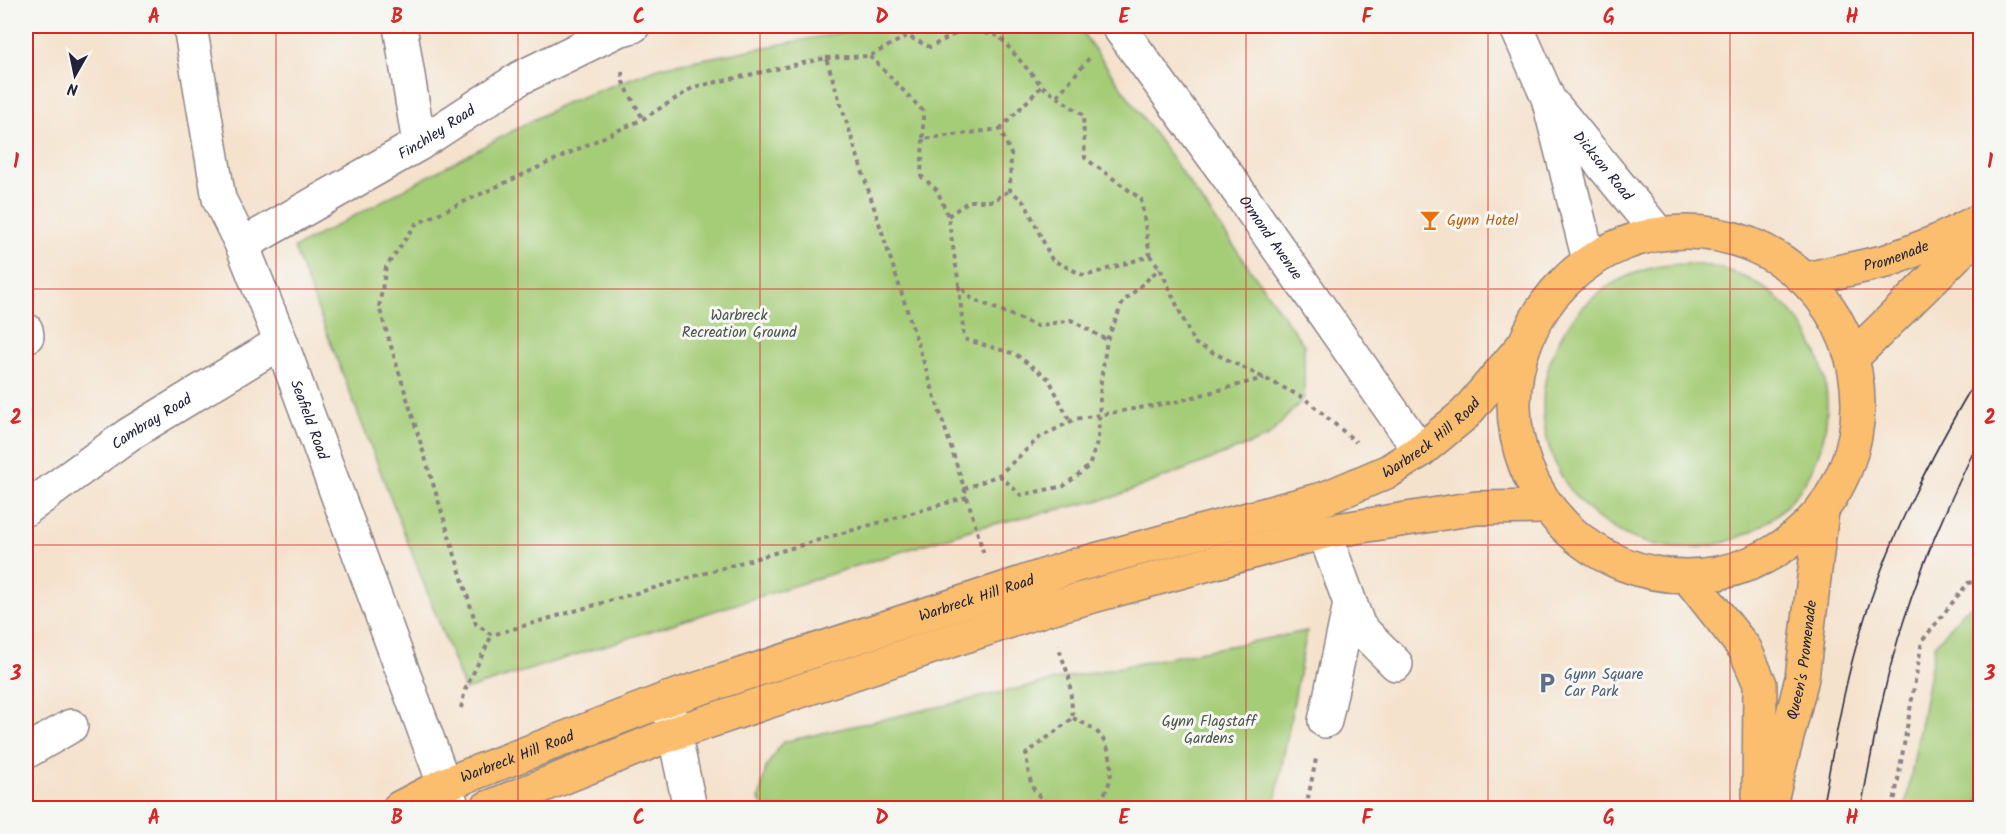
<svg xmlns="http://www.w3.org/2000/svg" width="2006" height="834" viewBox="0 0 2006 834" font-family="Kalam,sans-serif">
	<style>
		.green { fill: #a5cc77; stroke: #647759; stroke-width: 1.5 }
		.lines { fill: none; stroke-linecap: round; stroke-linejoin: round }
		.minor-casing { stroke: #8c8284; stroke-width: 36 }
		.major-casing { stroke: #8c8284; stroke-width: 36 }
		.path { stroke: #8c8284; stroke-width: 4; stroke-dasharray: 4.5 4.5; stroke-linecap: butt }
		.minor { stroke: #fff; stroke-width: 33 }
		.major { stroke: #fbbd6e; stroke-width: 33 }
		.tram { stroke: #22223b; stroke-width: 1.5 }
		.grid { fill: none; stroke: #d62828; stroke-width: 1.5; stroke-opacity: 0.55 }
		.labels { text-anchor: middle; stroke-width: 6; stroke-linejoin: round; paint-order: stroke }
		.street-label { font-size: 15px; fill: #22223b; stroke: #f6f6f2 }
		.food-label { font-size: 15px; fill: #c56008; stroke: #f6f6f2; text-anchor: start }
		.park-label { font-size: 15px; fill: #49554d; stroke: #f6f6f2 }
		.service-label { font-size: 15px; fill: #4e5e75; stroke: #f6f6f2; text-anchor: start }
		.neatline { fill: none; stroke: #d62828; stroke-width: 2 }
		.grid-label { font-size: 20px; text-anchor: middle; font-weight: bold; fill: #d62828 }
	</style>
	<rect width="100%" height="100%" fill="#f6f6f2"/>
	<filter id="ink" filterUnits="userSpaceOnUse"><feTurbulence type="fractalNoise" baseFrequency=".0167" numOctaves="2"/><feDisplacementMap in="SourceGraphic" scale="12" xChannelSelector="R" yChannelSelector="G"/><feConvolveMatrix kernelMatrix="1 2 1 2 8 2 1 2 1" color-interpolation-filters="sRGB"/></filter>
	<filter id="wash" filterUnits="userSpaceOnUse"><feTurbulence type="fractalNoise" baseFrequency=".008" numOctaves="4" result="noise"/><feDisplacementMap in="SourceGraphic" scale="24" xChannelSelector="R" yChannelSelector="G"/><feGaussianBlur stdDeviation="1.35" result="paint"/><feColorMatrix in="noise" values="0 0 0 0 0 0 0 0 0 0 0 0 0 0 0 0 0 1.4 0 .05"/><feComposite in="paint" operator="in"/></filter>
	<g filter="url(#wash)">
		<rect width="100%" height="100%" fill="#f5e2cd"/>
		<g class="green">
			<path d="M 876,26 L 1078,26 L 1304,345 L 1304,398 L 1268,437 L 1114,497 L 976,528 L 465,690 L 294,248 L 563,104 L 661,67 Z"/>
			<circle cx="1685" cy="406" r="142"/>
			<path d="M 1980,599 L 1980,808 L 1905,808 L 1935,645 L 1963,612 Z"/>
			<path d="M 1307,631 L 1274,808 L 764,808 L 759,800 L 766,767 L 783,742 L 1069,677 Z"/>
		</g>
	</g>
	<g filter="url(#ink)">
		<g class="lines">
			<defs>
				<g id="minor">
					<path id="s1" d="M 190,26 L 219,199 L 242,245 L 281,342 L 453,808"/>
					<path d="M 400,26 L 419,144"/>
					<path id="s2" d="M 1118,26 L 1227,175 L 1420,451"/>
					<path d="M 1516,26 L 1548,98 L 1589,260"/>
					<path id="s3" d="M 1555,107 L 1658,233"/>
					<path id="s4" d="M 242,245 L 419,144 L 520,78 L 618,30 L 633,26"/>
					<path d="M 26,330 L 27,336"/>
					<path id="s5" d="M 26,509 L 128,435 L 281,342"/>
					<path d="M 1324,532 L 1359,627 L 1396,664"/>
					<path d="M 667,699 L 690,808"/>
					<path d="M 1325,721 L 1350,604"/>
					<path d="M 26,752 L 71,726"/>
				</g>
				<g id="major">
					<circle cx="1686" cy="404" r="172"/>
					<path id="s6" d="M 1806,279 L 1887,261 L 1938,241 L 1980,220"/>
					<path d="M 1853,357 L 1980,232"/>
					<path d="M 1688,577 L 1745,649 L 1760,684 L 1759,796"/>
					<path id="s7" d="M 399,808 L 443,785 L 667,699 L 1077,565 L 1326,498 L 1389,471 L 1420,451 L 1465,414 L 1522,347"/>
					<path d="M 487,808 L 674,733 L 1046,609 L 1324,532 L 1476,508 L 1546,507"/>
					<path id="s8" d="M 1769,808 L 1802,678 L 1822,511"/>
				</g>
			</defs>
			<use href="#minor" class="minor-casing"/>
			<use href="#major" class="major-casing"/>
			<g class="path">
				<path d="M 870,56 L 923,111 L 923,139 L 1000,129 L 1011,154 L 1010,190 L 1025,203 L 1052,260 L 1085,276 L 1150,256 L 1160,268 L 1194,343 L 1304,398 L 1356,442"/>
				<path d="M 826,58 L 870,56 L 907,36 L 930,47 L 965,29 L 999,36 L 1042,86 L 1083,115 L 1085,158 L 1141,199 L 1150,256"/>
				<path d="M 622,72 L 623,82 L 643,119"/>
				<path d="M 1057,96 L 1091,56"/>
				<path d="M 1000,129 L 1042,86"/>
				<path d="M 923,139 L 921,176 L 937,190 L 948,216 L 959,285 L 971,298 L 1037,326 L 1071,320 L 1107,340"/>
				<path d="M 948,216 L 969,201 L 993,201 L 1010,190"/>
				<path d="M 959,286 L 964,339 L 1015,354 L 1049,379 L 1070,422"/>
				<path d="M 999,475 L 1021,495 L 1064,486 L 1089,466 L 1098,440 L 1101,380 L 1107,340 L 1123,302 L 1160,268"/>
				<path d="M 964,489 L 999,475 L 1039,438 L 1075,419 L 1175,402 L 1264,378"/>
				<path d="M 967,497 L 492,635 L 476,624 L 379,307 L 386,267 L 416,224 L 643,119 L 694,87 L 826,58 L 967,497 L 984,555"/>
				<path d="M 461,708 L 465,690 L 492,635"/>
				<path d="M 1073,718 C 1081,722 1092,727 1098,733 C 1118,754 1115,794 1090,808"/>
				<path d="M 1055,808 C 1029,792 1030,783 1026,754 L 1073,718 L 1069,677 L 1058,646"/>
				<path d="M 1306,808 L 1316,759"/>
				<path d="M 1893,808 L 1922,641 L 1968,583 L 1980,581"/>
			</g>
			<use href="#minor" class="minor"/>
			<use href="#major" class="major"/>
			<g class="tram">
				<path d="M 1822,808 C 1834,749 1843,687 1861,630 C 1888,539 1932,454 1980,373"/>
				<path d="M 1861,808 C 1873,746 1884,681 1904,620 C 1924,557 1951,498 1980,438"/>
			</g>
		</g>
	</g>
	<path class="grid" d="M 276,26 L 276,808M 518,26 L 518,808M 760,26 L 760,808M 1003,26 L 1003,808M 1246,26 L 1246,808M 1488,26 L 1488,808M 1730,26 L 1730,808M 26,289 L 1980,289M 26,545 L 1980,545"/>
	<defs>
		<symbol id="bar-bare" viewBox="-9 -9 18 18"><path d="M-6-5H6L.8 .8V4.5H3.5V6h-7V4.5H-.8V.8Z" fill="#e8710a" stroke="#f6f6f2" stroke-width="2.5" paint-order="stroke"/></symbol>
		<symbol id="parking-bare" viewBox="-9 -9 18 18"><path d="M-3.5-5.5H1a3.5 3.5 0 0 1 0 7H-1V5.5H-3.5ZM-1-3.4V-.6H.8a1.4 1.4 0 0 0 0-2.8Z" fill="#5c6f8a" stroke="#f6f6f2" stroke-width="2.5" paint-order="stroke"/></symbol>
	</defs>
	<g fill-rule="evenodd">
		<use href="#bar-bare" x="1415" y="205" width="30" height="30"/>
		<use href="#parking-bare" x="1532" y="668" width="30" height="30"/>
	</g>
	<g class="labels">
		<g class="street-label">
			<text dy="5" stroke="none"><textPath href="#s4" startOffset="225">Finchley Road</textPath></text>
			<text dy="5" stroke="none"><textPath href="#s3" startOffset="76">Dickson Road</textPath></text>
			<text dy="5" stroke="none"><textPath href="#s2" startOffset="261">Ormond Avenue</textPath></text>
			<text dy="5" stroke="none"><textPath href="#s6" startOffset="93">Promenade</textPath></text>
			<text dy="5" stroke="none"><textPath href="#s1" startOffset="414">Seafield Road</textPath></text>
			<text dy="5" stroke="none"><textPath href="#s5" startOffset="153">Cambray Road</textPath></text>
			<text dy="5" stroke="none"><textPath href="#s7" startOffset="1101">Warbreck Hill Road</textPath></text>
			<text dy="5" stroke="none"><textPath href="#s7" startOffset="615">Warbreck Hill Road</textPath></text>
			<text dy="5" stroke="none"><textPath href="#s8" startOffset="152">Queen's Promenade</textPath></text>
			<text dy="5" stroke="none"><textPath href="#s7" startOffset="129">Warbreck Hill Road</textPath></text>
		</g>
		<g class="food-label">
			<text x="1447" y="225">Gynn Hotel</text>
		</g>
		<g class="park-label">
			<text x="739" y="320">Warbreck<tspan x="739" dy="17">Recreation Ground</tspan></text>
			<text x="1209" y="726">Gynn Flagstaff<tspan x="1209" dy="17">Gardens</tspan></text>
		</g>
		<g class="service-label">
			<text x="1564" y="679">Gynn Square<tspan x="1564" dy="17">Car Park</tspan></text>
		</g>
	</g>
	<rect width="2006" height="834" fill="none" stroke="#f6f6f2" stroke-width="66"/>
	<g transform="translate(75 75) rotate(189)" stroke="#f6f6f2" stroke-width="4.5" paint-order="stroke">
	<path d="M0-4.5L10 22L0 15L-10 22Z" fill="#22223b"/>
	<text y="-9" font-size="16" font-weight="bold" text-anchor="middle" fill="#22223b">N</text>
	</g>
	<rect x="33" y="33" width="1940" height="768" class="neatline"/>
	<g class="grid-label">
		<text x="154" y="23">A</text>
		<text x="397" y="23">B</text>
		<text x="639" y="23">C</text>
		<text x="882" y="23">D</text>
		<text x="1124" y="23">E</text>
		<text x="1367" y="23">F</text>
		<text x="1609" y="23">G</text>
		<text x="1852" y="23">H</text>
		<text x="16" y="168">1</text>
		<text x="1990" y="168">1</text>
		<text x="16" y="424">2</text>
		<text x="1990" y="424">2</text>
		<text x="16" y="680">3</text>
		<text x="1990" y="680">3</text>
		<text x="154" y="824">A</text>
		<text x="397" y="824">B</text>
		<text x="639" y="824">C</text>
		<text x="882" y="824">D</text>
		<text x="1124" y="824">E</text>
		<text x="1367" y="824">F</text>
		<text x="1609" y="824">G</text>
		<text x="1852" y="824">H</text>
	</g>
</svg>
